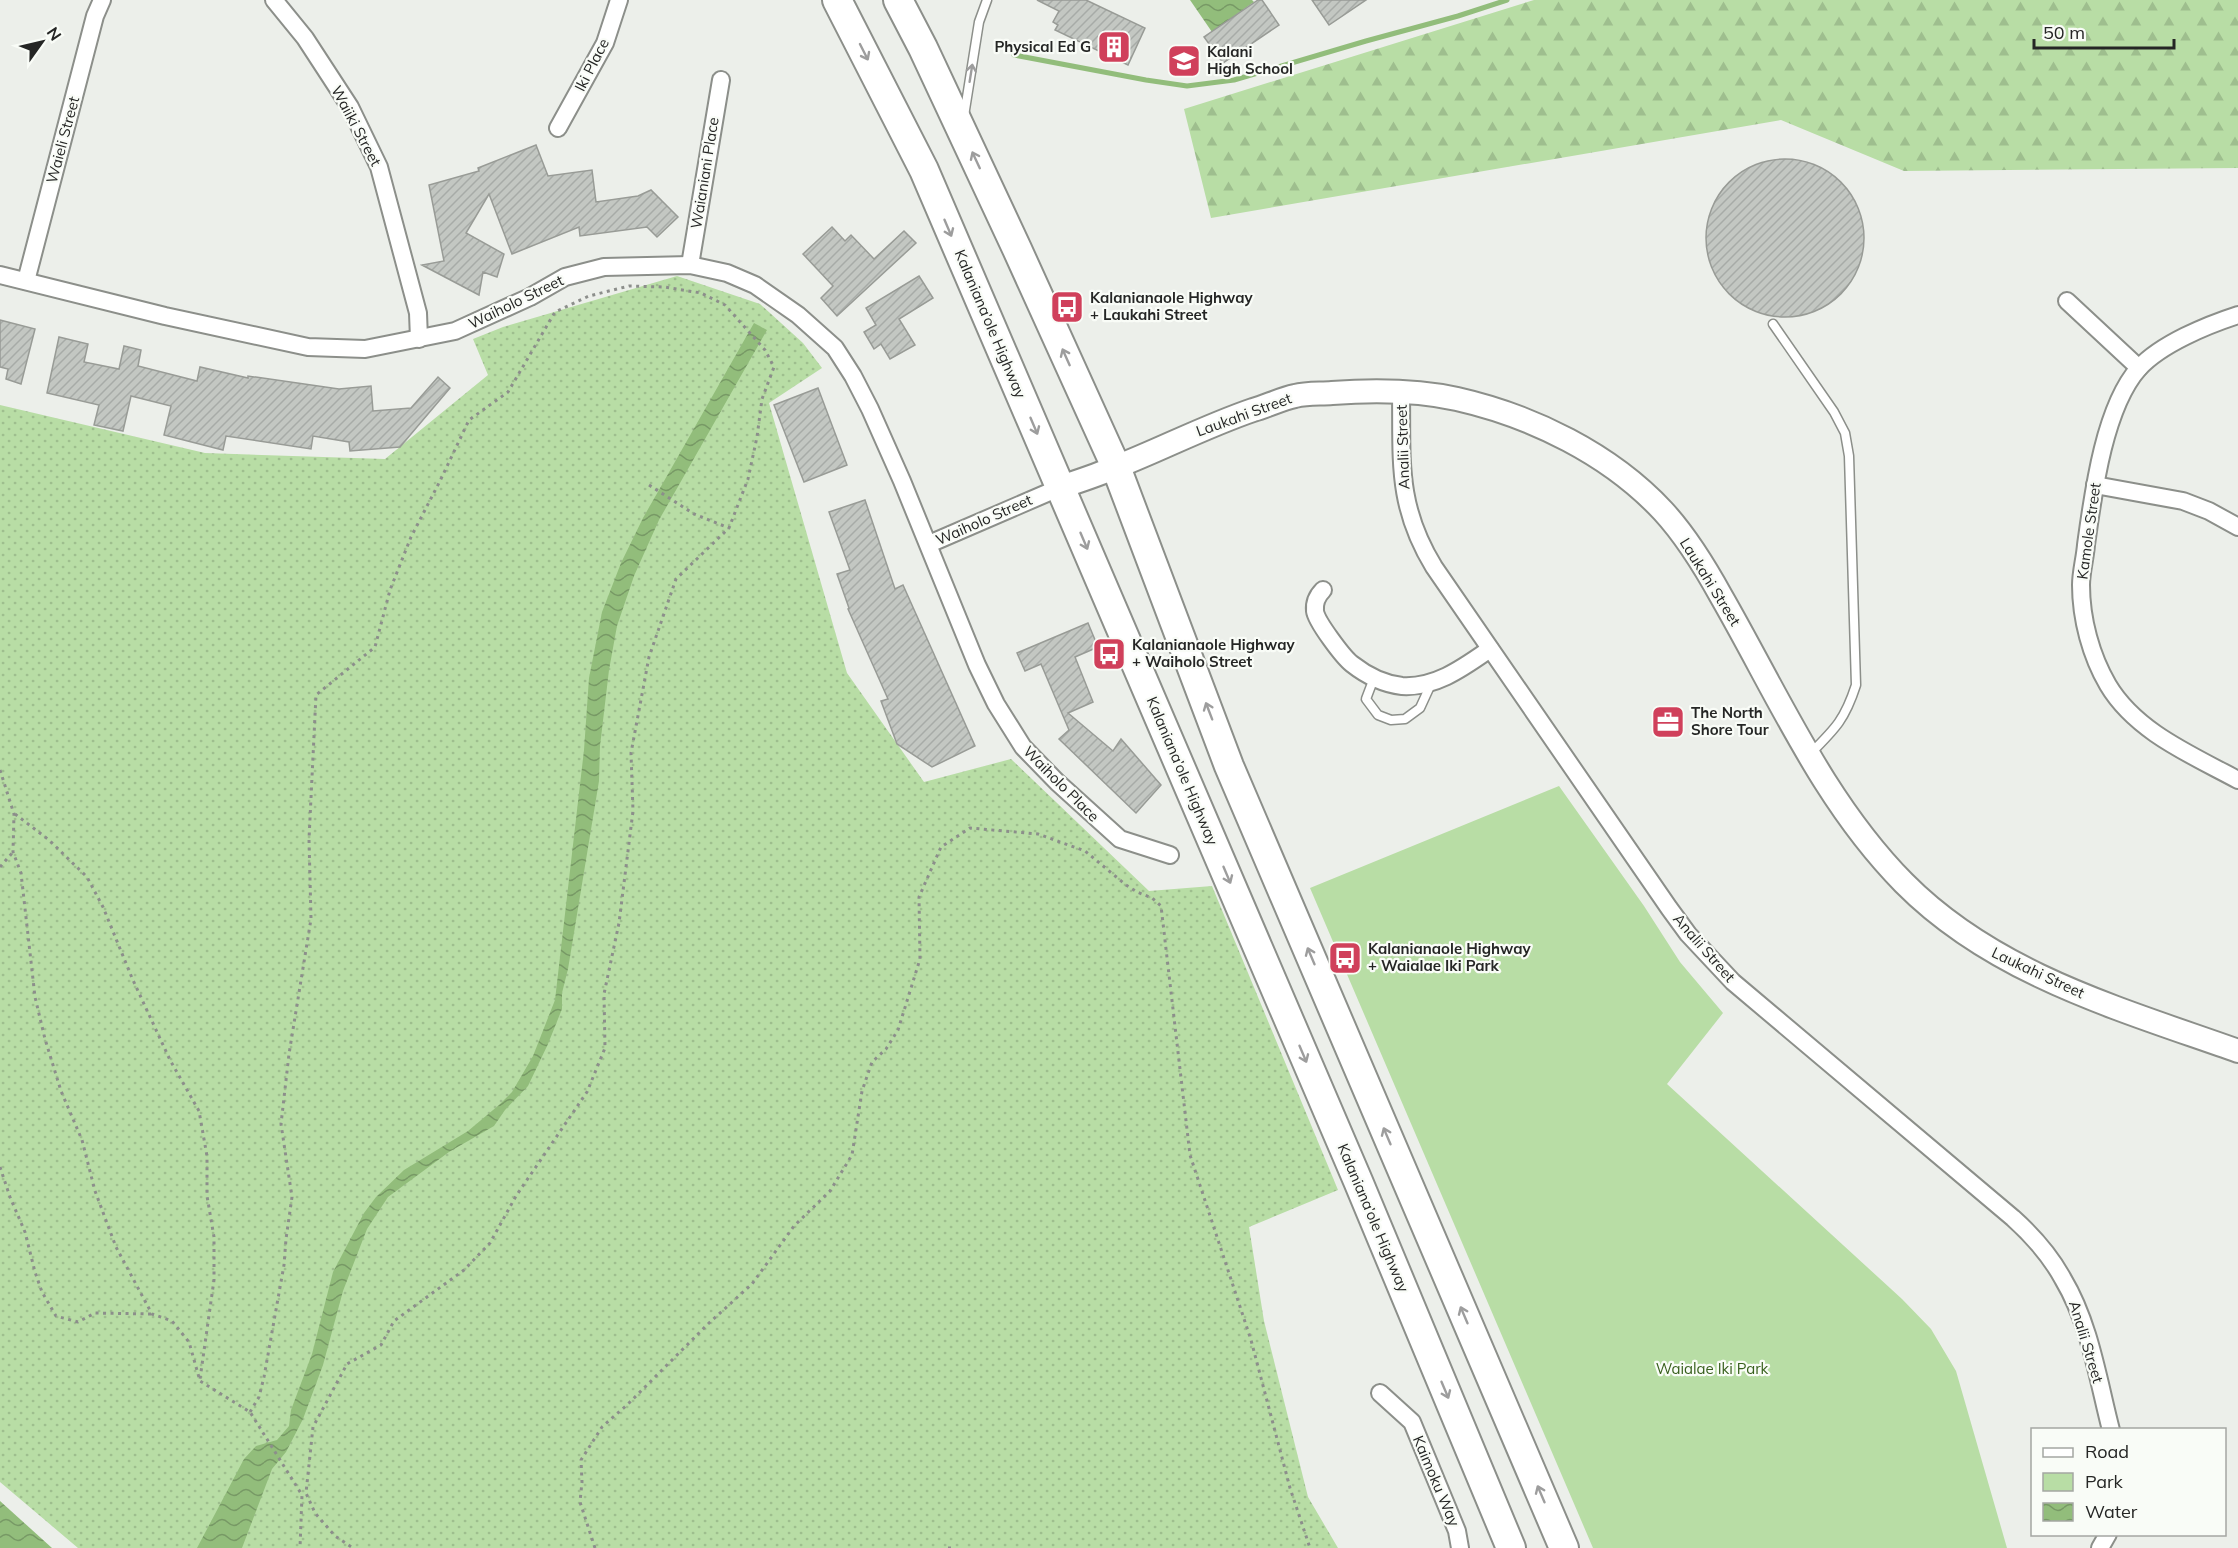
<svg xmlns="http://www.w3.org/2000/svg" width="2238" height="1548" viewBox="0 0 2238 1548" font-family="Mulish,sans-serif">
	<style>
		.grass { fill: url(#grass-dots) }
		.forest { fill: url(#forest-firs) }
		.park { fill: #b8dda5 }
		.water { fill: url(#water-waves) }
		.lines { fill: none; stroke-linecap: round; stroke-linejoin: round }
		.stream { stroke: #92bd7b; stroke-width: 5 }
		.building { fill: url(#building-hatch); stroke: #989b96; stroke-width: 1.5 }
		.lane-casing { stroke: #8c8f8a; stroke-width: 11 }
		.street-casing { stroke: #8c8f8a; stroke-width: 20 }
		.secondary-casing { stroke: #8c8f8a; stroke-width: 26 }
		.highway-casing { stroke: #8c8f8a; stroke-width: 32 }
		.path { stroke: #8c8e8b; stroke-width: 3; stroke-dasharray: 3 4.5; stroke-linecap: butt }
		.lane { stroke: #fff; stroke-width: 8 }
		.street { stroke: #fff; stroke-width: 16 }
		.secondary { stroke: #fff; stroke-width: 22 }
		.highway { stroke: #fff; stroke-width: 28 }
		.oneway { stroke: #9d9d9d }
		.labels { text-anchor: middle; stroke-width: 4.5; stroke-linejoin: round; paint-order: stroke }
		.poi-label { font-size: 15px; font-weight: bold; fill: #252625; stroke: #f9fcf7; text-anchor: start }
		.street-label { font-size: 15px; fill: #252625; stroke: #f9fcf7 }
		.park-label { font-size: 15px; fill: #375f1c; stroke: #f9fcf7 }
	</style>
	<defs>
		<pattern id="grass-dots" width="8" height="8" patternUnits="userSpaceOnUse" patternTransform="scale(1.5)"><rect width="8" height="8" fill="#b8dda5"/><path d="M2 2h.1M6 6h.1" fill="none" stroke="#9ebe8e" stroke-width="1.8" stroke-linecap="round"/></pattern>
		<pattern id="forest-firs" width="22" height="20" patternUnits="userSpaceOnUse" patternTransform="scale(1.5)"><rect width="22" height="20" fill="#b8dda5"/><path d="M5 1l3.5 6h-7zM16 11l3.5 6h-7z" fill="#9ebe8e"/></pattern>
		<pattern id="water-waves" width="16" height="10" patternUnits="userSpaceOnUse" patternTransform="scale(1.5)"><rect width="16" height="10" fill="#92bd7b"/><path d="M0 5q4-4 8 0t8 0" fill="none" stroke="#779965"/></pattern>
		<pattern id="building-hatch" width="6" height="6" patternUnits="userSpaceOnUse" patternTransform="scale(1.5)"><rect width="6" height="6" fill="#c3c7c2"/><path d="M-1 1l2-2M0 6l6-6M5 7l2-2" fill="none" stroke="#a7aba7"/></pattern>
	</defs>
	<rect width="100%" height="100%" fill="#ecefea"/>
	<path class="grass" d="M 677,276 L 760,304 L 803,343 L 822,368 L 769,403 L 847,673 L 924,782 L 1011,759 L 1149,891 L 1212,886 L 1338,1190 L 1249,1227 L 1264,1321 L 1308,1497 L 1338,1548 L 78,1548 L 0,1482 L 0,405 L 205,453 L 385,459 L 488,375 L 473,339 L 503,327 Z"/>
	<path class="forest" d="M 1534,0 L 2238,0 L 2238,168 L 1904,171 L 1781,120 L 1211,218 L 1184,109 Z"/>
	<path class="park" d="M 1559,786 L 1644,906 L 1680,962 L 1723,1013 L 1667,1084 L 1902,1299 L 1931,1329 L 1956,1371 L 2007,1548 L 1593,1548 L 1310,888 Z"/>
	<g class="water">
		<path d="M 1190,0 L 1252,0 L 1254,2 L 1212,32 Z"/>
		<path d="M 754,323 L 767,330 L 659,520 L 634,576 L 617,626 L 609,670 L 600,746 L 599,781 L 568,969 L 562,993 L 562,1009 L 548,1044 L 528,1086 L 505,1110 L 494,1126 L 449,1152 L 388,1197 L 367,1229 L 343,1291 L 323,1365 L 303,1419 L 286,1452 L 272,1469 L 242,1548 L 197,1548 L 244,1459 L 256,1446 L 277,1440 L 289,1426 L 291,1410 L 312,1354 L 333,1272 L 364,1213 L 376,1197 L 404,1170 L 468,1131 L 499,1105 L 512,1092 L 533,1056 L 555,1000 L 584,750 L 589,678 L 602,612 L 621,563 L 643,518 Z"/>
		<path d="M 0,1501 L 52,1548 L 0,1548 Z"/>
	</g>
	<g class="lines">
		<path class="stream" d="M 1014,55 L 1146,80 L 1187,86 L 1234,80 L 1366,41 L 1458,16 L 1507,0"/>
	</g>
	<g class="building">
		<path d="M 1037,0 L 1086,0 L 1145,28 L 1128,65 L 1055,30 L 1058,25 L 1053,22 L 1059,11 Z"/>
		<path d="M 1258,0 L 1262,0 L 1279,25 L 1223,63 L 1204,37 Z"/>
		<path d="M 1312,0 L 1366,0 L 1329,25 Z"/>
		<path d="M 536,145 L 548,176 L 592,170 L 596,202 L 638,196 L 651,190 L 678,217 L 657,237 L 647,227 L 580,236 L 579,227 L 512,254 L 489,194 L 466,233 L 504,254 L 497,277 L 483,272 L 479,295 L 422,265 L 444,261 L 429,185 L 479,171 L 478,168 Z"/>
		<circle cx="1785" cy="238" r="79"/>
		<path d="M 832,227 L 845,241 L 851,235 L 874,259 L 904,231 L 916,243 L 837,316 L 821,298 L 833,286 L 803,254 Z"/>
		<path d="M 919,276 L 933,298 L 899,319 L 915,345 L 890,359 L 881,344 L 874,349 L 864,332 L 876,325 L 866,308 Z"/>
		<path d="M 0,320 L 35,329 L 21,384 L 6,379 L 8,369 L 0,367 Z"/>
		<path d="M 59,337 L 88,344 L 84,362 L 119,369 L 124,346 L 141,350 L 138,366 L 197,381 L 200,367 L 248,378 L 248,376 L 339,389 L 371,386 L 373,411 L 411,408 L 438,377 L 450,388 L 400,447 L 350,451 L 349,442 L 313,436 L 311,449 L 226,436 L 223,450 L 164,435 L 171,406 L 131,396 L 123,431 L 94,425 L 99,405 L 47,393 Z"/>
		<path d="M 818,388 L 847,465 L 804,482 L 774,405 Z"/>
		<path d="M 865,500 L 895,589 L 903,585 L 975,746 L 932,767 L 897,744 L 881,701 L 888,699 L 848,609 L 849,608 L 837,574 L 850,570 L 829,512 Z"/>
		<path d="M 1088,623 L 1098,647 L 1075,657 L 1093,702 L 1068,713 L 1113,751 L 1121,739 L 1161,785 L 1136,813 L 1059,739 L 1069,730 L 1041,664 L 1025,671 L 1017,653 Z"/>
	</g>
	<g class="lines">
		<defs>
			<g id="lane">
				<path d="M 964,116 L 979,22 L 987,0"/>
				<path d="M 1773,324 L 1834,412 L 1845,433 L 1849,456 L 1856,685 C 1845,719 1836,728 1811,753"/>
				<path d="M 1374,678 L 1366,699 L 1378,715 L 1391,720 L 1405,719 L 1420,708 L 1431,684"/>
			</g>
			<g id="street">
				<path d="M 274,0 L 305,38 L 350,107 L 379,167 L 418,313 L 419,339"/>
				<path d="M 558,128 L 605,43 L 619,0"/>
				<path d="M 690,265 L 721,80"/>
				<path d="M 0,275 L 165,316 L 308,347 L 365,349 L 455,331 L 530,297 L 565,277 L 604,267 L 690,265 L 727,273 L 755,285 L 798,315 L 835,348 L 853,376 L 870,409 L 902,481 L 977,665 L 996,704 L 1023,747 L 1057,782 L 1120,839 L 1170,855"/>
				<path d="M 26,281 L 95,16 L 102,0"/>
				<path d="M 2067,301 L 2139,368"/>
				<path d="M 2238,315 C 2207,325 2161,344 2139,368 C 2104,407 2093,494 2086,545 C 2085,558 2081,572 2081,585 C 2081,619 2091,656 2108,685 C 2136,732 2192,755 2238,780"/>
				<path d="M 1401,391 C 1402,460 1396,505 1434,567 L 1669,908 L 1688,934 L 1733,982 L 2013,1218 C 2033,1236 2050,1255 2063,1279 C 2090,1324 2098,1380 2111,1430"/>
				<path d="M 2095,485 L 2183,501 L 2209,511 L 2238,527"/>
				<path d="M 929,544 L 1061,487"/>
				<path d="M 1323,590 C 1317,596 1314,602 1315,611 C 1316,621 1343,657 1352,664 C 1366,675 1384,684 1402,686 C 1436,688 1464,667 1490,649"/>
				<path d="M 1380,1393 L 1412,1422 L 1457,1531 L 1460,1548"/>
				<path d="M 2100,1548 L 2108,1534"/>
			</g>
			<path id="secondary" d="M 1061,487 C 1079,481 1098,475 1116,467 C 1162,449 1206,426 1253,410 C 1267,406 1281,399 1295,396 C 1307,393 1320,394 1332,393 C 1374,390 1416,390 1457,399 C 1532,416 1610,454 1663,511 C 1686,536 1705,567 1721,596 C 1778,695 1823,801 1904,883 C 1994,974 2120,1009 2238,1051"/>
			<g id="highway">
				<path d="M 837,0 L 924,170 L 1358,1181 L 1511,1548"/>
				<path d="M 898,0 L 923,48 L 1017,249 L 1116,467 L 1229,766 L 1564,1548"/>
			</g>
		</defs>
		<use href="#lane" class="lane-casing"/>
		<use href="#street" class="street-casing"/>
		<use href="#secondary" class="secondary-casing"/>
		<use href="#highway" class="highway-casing"/>
		<g class="path">
			<path d="M 649,485 L 694,514 L 729,528"/>
			<path d="M 0,770 L 14,814 L 13,852 L 21,873 L 35,997 L 45,1039 L 61,1091 L 82,1140 L 95,1191 L 116,1247 L 152,1314 L 172,1321 L 189,1342 L 200,1381 L 250,1412 L 302,1495 L 300,1548"/>
			<path d="M 15,814 L 49,840 L 87,877 L 103,907 L 132,978 L 170,1060 L 199,1111 L 207,1156 L 207,1196 L 214,1237 L 214,1280 L 200,1379"/>
			<path d="M 0,867 L 13,852"/>
			<path d="M 0,1167 L 10,1197 L 25,1232 L 35,1272 L 42,1292 L 56,1316 L 78,1322 L 95,1313 L 152,1314"/>
			<path d="M 250,1412 L 259,1397 L 264,1377 L 284,1265 L 286,1239 L 292,1197 L 281,1124 L 289,1054 L 311,919 L 309,839 L 316,695 L 375,647 L 390,590 L 411,537 L 440,481 L 469,420 L 508,392 L 555,312 L 589,296 L 629,286 L 664,287 L 701,293 L 725,305 L 765,350 L 774,367 L 762,399 L 757,437 L 748,479 L 729,528 L 676,579 L 649,657 L 631,753 L 633,811 L 619,923 L 604,994 L 605,1048 L 587,1092 L 516,1196 L 490,1243 L 464,1270 L 394,1321 L 381,1345 L 347,1364 L 313,1427 L 306,1493 L 315,1513 L 335,1536 L 353,1548"/>
			<path d="M 595,1548 L 580,1502 L 582,1482 L 581,1460 L 602,1427 L 628,1404 L 709,1323 L 752,1284 L 794,1226 L 830,1191 L 852,1155 L 862,1091 L 872,1062 L 886,1049 L 898,1030 L 920,959 L 919,897 L 941,847 L 970,828 L 1038,834 L 1085,851 L 1126,885 L 1137,892 L 1152,898 L 1161,906 L 1190,1155 L 1251,1340 L 1290,1488 L 1310,1548"/>
			<path d="M 948,1548 L 955,1548"/>
		</g>
		<use href="#lane" class="lane"/>
		<use href="#street" class="street"/>
		<use href="#secondary" class="secondary"/>
		<use href="#highway" class="highway"/>
	</g>
	<defs><path id="oneway-shaft" d="M-6 0H5M1.5-3L5.5 0L1.5 3" fill="none" stroke-width="1.6" stroke-linecap="round" stroke-linejoin="round" transform="scale(1.5)"/></defs>
	<g class="oneway">
		<use href="#oneway-shaft" transform="translate(864 52) rotate(63)"/>
		<use href="#oneway-shaft" transform="translate(971 73) rotate(-81)"/>
		<use href="#oneway-shaft" transform="translate(976 160) rotate(-115)"/>
		<use href="#oneway-shaft" transform="translate(948 228) rotate(67)"/>
		<use href="#oneway-shaft" transform="translate(1066 357) rotate(-114)"/>
		<use href="#oneway-shaft" transform="translate(1034 426) rotate(67)"/>
		<use href="#oneway-shaft" transform="translate(1084 541) rotate(67)"/>
		<use href="#oneway-shaft" transform="translate(1209 711) rotate(-111)"/>
		<use href="#oneway-shaft" transform="translate(1227 875) rotate(67)"/>
		<use href="#oneway-shaft" transform="translate(1311 956) rotate(-113)"/>
		<use href="#oneway-shaft" transform="translate(1303 1054) rotate(67)"/>
		<use href="#oneway-shaft" transform="translate(1387 1136) rotate(-113)"/>
		<use href="#oneway-shaft" transform="translate(1464 1315) rotate(-113)"/>
		<use href="#oneway-shaft" transform="translate(1445 1390) rotate(67)"/>
		<use href="#oneway-shaft" transform="translate(1541 1494) rotate(-113)"/>
	</g>
	<defs>
		<symbol id="building-square" viewBox="-11 -11 22 22"><rect x="-9" y="-9" width="18" height="18" rx="4" fill="#d0405b" stroke="#f9fcf7"/><path d="M-4-6H4V6H1V3H-1V6H-4ZM-2.5-4.3h1.7v1.8h-1.7ZM.8-4.3h1.7v1.8H.8ZM-2.5-1h1.7V.8h-1.7ZM.8-1h1.7V.8H.8Z" fill="#fff"/></symbol>
		<symbol id="school-square" viewBox="-11 -11 22 22"><rect x="-9" y="-9" width="18" height="18" rx="4" fill="#d0405b" stroke="#f9fcf7"/><path d="M0-5L7-2L0 1L-7-2ZM-4 1L0 2.5L4 1V4Q0 6-4 4Z" fill="#fff"/></symbol>
		<symbol id="bus-square" viewBox="-11 -11 22 22"><rect x="-9" y="-9" width="18" height="18" rx="4" fill="#d0405b" stroke="#f9fcf7"/><path d="M-5-6H5V4H4V6H2V4H-2V6H-4V4H-5ZM-3.5-4V0h7V-4ZM-3.5 1.2v1.5H-2V1.2ZM2 1.2v1.5H3.5V1.2Z" fill="#fff"/></symbol>
		<symbol id="office-square" viewBox="-11 -11 22 22"><rect x="-9" y="-9" width="18" height="18" rx="4" fill="#d0405b" stroke="#f9fcf7"/><path d="M-6-3h4V-5.5h4V-3h4V5H-6ZM-1-4.5V-3h2v-1.5ZM-6 0V1H6V0Z" fill="#fff"/></symbol>
	</defs>
	<g fill-rule="evenodd">
		<use href="#building-square" x="1095" y="28" width="38" height="38"/>
		<use href="#school-square" x="1165" y="42" width="38" height="38"/>
		<use href="#bus-square" x="1048" y="288" width="38" height="38"/>
		<use href="#bus-square" x="1090" y="635" width="38" height="38"/>
		<use href="#office-square" x="1649" y="703" width="38" height="38"/>
		<use href="#bus-square" x="1326" y="939" width="38" height="38"/>
	</g>
	<g class="labels">
		<g class="poi-label">
			<text x="1091" y="52" text-anchor="end">Physical Ed G</text>
			<text x="1207" y="57">Kalani<tspan x="1207" dy="17">High School</tspan></text>
			<text x="1090" y="303">Kalanianaole Highway<tspan x="1090" dy="17">+ Laukahi Street</tspan></text>
			<text x="1132" y="650">Kalanianaole Highway<tspan x="1132" dy="17">+ Waiholo Street</tspan></text>
			<text x="1691" y="718">The North<tspan x="1691" dy="17">Shore Tour</tspan></text>
			<text x="1368" y="954">Kalanianaole Highway<tspan x="1368" dy="17">+ Waialae Iki Park</tspan></text>
		</g>
		<g class="street-label">
			<text transform="translate(592 65) rotate(-63)" y="5">Iki Place</text>
			<text transform="translate(356 126) rotate(62)" y="5">Waiiki Street</text>
			<text transform="translate(63 140) rotate(-75)" y="5">Waieli Street</text>
			<text transform="translate(705 173) rotate(-81)" y="5">Waianiani Place</text>
			<text transform="translate(516 302) rotate(-26)" y="5">Waiholo Street</text>
			<text transform="translate(990 324) rotate(67)" y="5">Kalaniana’ole Highway</text>
			<text transform="translate(1244 415) rotate(-20)" y="5">Laukahi Street</text>
			<text transform="translate(1403 447) rotate(-92)" y="5">Analii Street</text>
			<text transform="translate(984 520) rotate(-24)" y="5">Waiholo Street</text>
			<text transform="translate(2089 531) rotate(-82)" y="5">Kamole Street</text>
			<text transform="translate(1710 582) rotate(58)" y="5">Laukahi Street</text>
			<text transform="translate(1182 771) rotate(67)" y="5">Kalaniana’ole Highway</text>
			<text transform="translate(1061 784) rotate(45)" y="5">Waiholo Place</text>
			<text transform="translate(1704 948) rotate(49)" y="5">Analii Street</text>
			<text transform="translate(2038 973) rotate(25)" y="5">Laukahi Street</text>
			<text transform="translate(1373 1218) rotate(67)" y="5">Kalaniana’ole Highway</text>
			<text transform="translate(2086 1342) rotate(73)" y="5">Analii Street</text>
			<text transform="translate(1436 1481) rotate(67)" y="5">Kaimoku Way</text>
		</g>
		<g class="park-label">
			<text x="1712" y="1374">Waialae Iki Park</text>
		</g>
	</g>
	<rect x="2031" y="1428" width="195" height="108" fill="#f9fcf7" stroke="#a4a6a3" stroke-width="1.5"/>
	<rect x="2043" y="1448" width="30" height="9" fill="#ffffff" stroke="#a4a6a3" stroke-width="1.5"/>
	<text x="2085" y="1458" font-size="18" fill="#252625">Road</text>
	<rect x="2043" y="1473" width="30" height="18" fill="#b8dda5" stroke="#a4a6a3" stroke-width="1.5"/>
	<text x="2085" y="1488" font-size="18" fill="#252625">Park</text>
	<rect x="2043" y="1503" width="30" height="18" fill="url(#water-waves)" stroke="#a4a6a3" stroke-width="1.5"/>
	<text x="2085" y="1518" font-size="18" fill="#252625">Water</text>
	<g transform="translate(42 42) rotate(56)" stroke="#f9fcf7" stroke-width="4.5" paint-order="stroke">
	<path d="M0-4.5L10 22L0 15L-10 22Z" fill="#252625"/>
	<text y="-9" font-size="16" font-weight="bold" text-anchor="middle" fill="#252625">N</text>
	</g>
	<path d="M2034 39v9h140v-9" fill="none" stroke="#252625" stroke-width="3"/>
	<text x="2043" y="39" font-size="18" fill="#252625" stroke="#f9fcf7" stroke-width="4.5" paint-order="stroke">50 m</text>
</svg>
